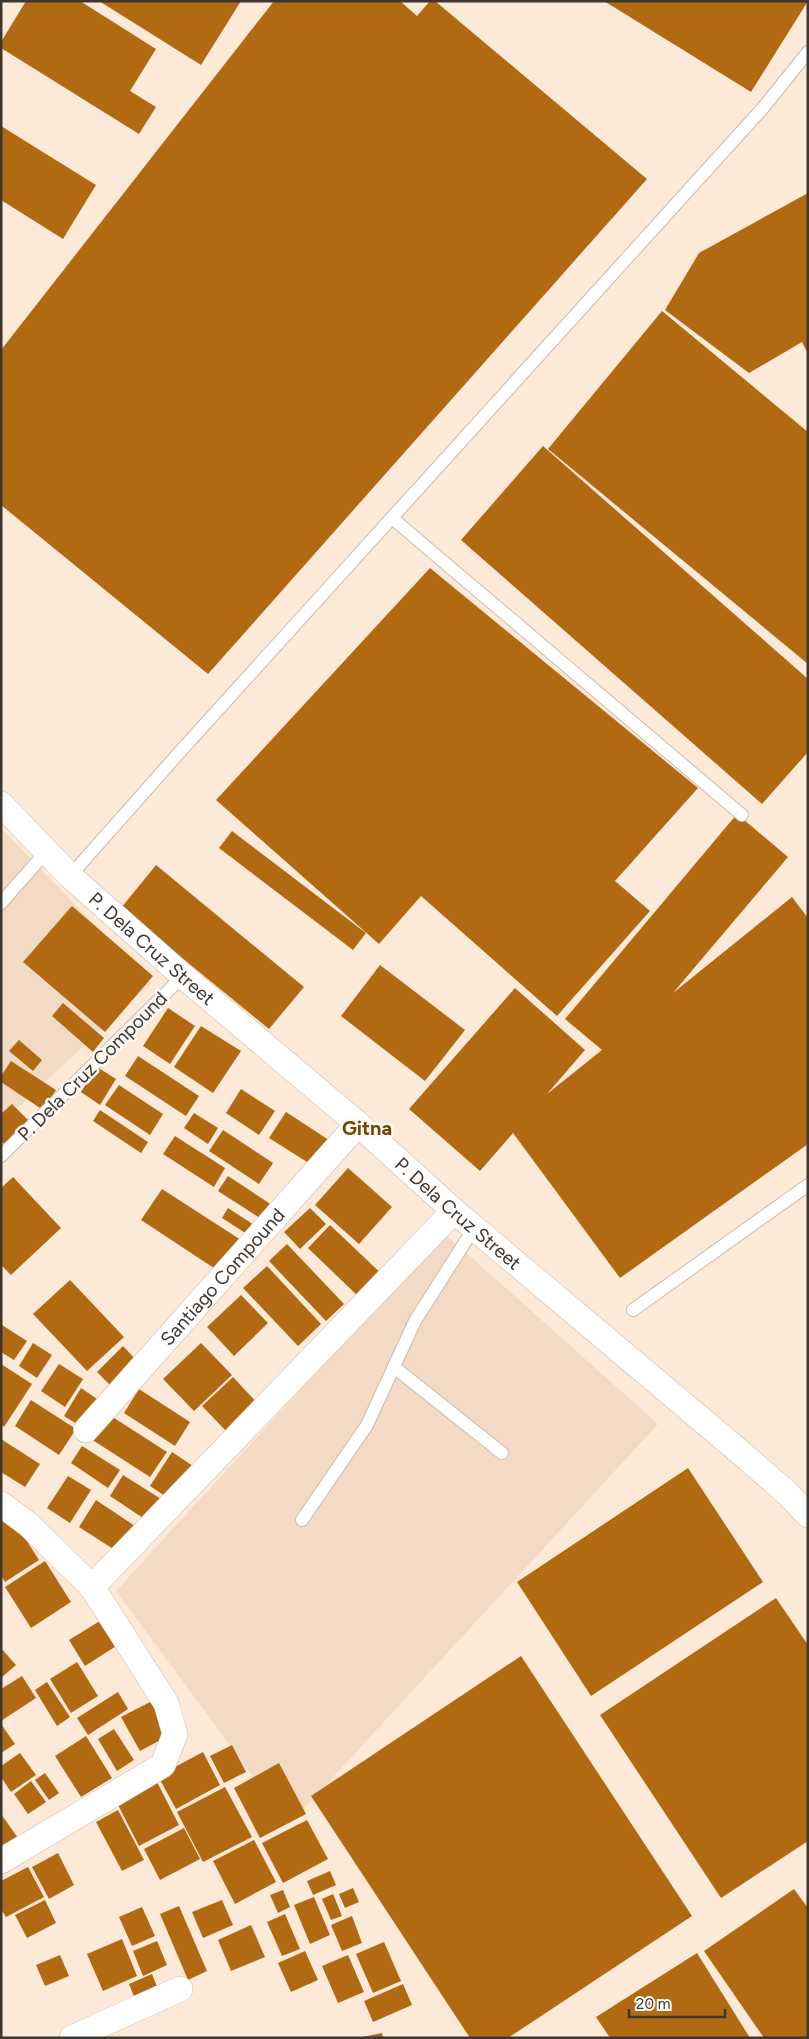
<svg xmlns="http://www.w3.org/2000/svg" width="809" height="2039" viewBox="0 0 809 2039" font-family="Figtree,sans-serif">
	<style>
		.built { fill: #f3dac4 }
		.building { fill: #b16a12 }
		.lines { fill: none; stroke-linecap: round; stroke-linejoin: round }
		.lane-casing { stroke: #cdbaa9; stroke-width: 14 }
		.street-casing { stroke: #cdbaa9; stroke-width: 26 }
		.lane { stroke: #fff; stroke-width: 12 }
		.street { stroke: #fff; stroke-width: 25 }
		.labels { text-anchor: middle; stroke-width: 5; stroke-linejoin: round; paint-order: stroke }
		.street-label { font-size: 19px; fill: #3e3630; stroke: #fdf9f6 }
		.neighbourhood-label { font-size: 20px; font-weight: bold; fill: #740; stroke: #fdf9f6 }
	</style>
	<rect width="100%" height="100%" fill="#fde9d7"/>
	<g class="built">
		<path d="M 1,828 L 151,983 L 1,1123 Z"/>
		<path d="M 444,1233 L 658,1424 L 289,1825 L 116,1591 Z"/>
	</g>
	<g class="building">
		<path d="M 26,1 L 80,1 L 156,49 L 130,91 L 156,107 L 139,134 L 1,48 L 1,42 Z"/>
		<path d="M 99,1 L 241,1 L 201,65 Z"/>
		<path d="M 274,1 L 400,1 L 417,16 L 430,1 L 435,1 L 647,179 L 208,674 L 1,505 L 1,350 Z"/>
		<path d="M 604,1 L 808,1 L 751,92 Z"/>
		<path d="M 1,126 L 96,185 L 63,239 L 1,200 Z"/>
		<path d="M 808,193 L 808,354 L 802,342 L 749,373 L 665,310 L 699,253 Z"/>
		<path d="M 662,311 L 808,432 L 808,664 L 548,449 Z"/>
		<path d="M 543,446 L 808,679 L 808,752 L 762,804 L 461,540 Z"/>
		<path d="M 430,568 L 698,788 L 615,881 L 650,911 L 557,1016 L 421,896 L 379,944 L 216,800 Z"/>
		<path d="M 737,814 L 788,857 L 673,993 L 792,897 L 808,918 L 808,1144 L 620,1278 L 513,1133 L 480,1171 L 409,1109 L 515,988 L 585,1050 L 547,1094 L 602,1050 L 565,1019 Z"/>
		<path d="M 232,831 L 366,933 L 353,950 L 219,848 Z"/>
		<path d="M 156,865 L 304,987 L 269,1029 L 121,908 Z"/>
		<path d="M 72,906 L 153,976 L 105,1032 L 23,962 Z"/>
		<path d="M 380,965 L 465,1030 L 425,1081 L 341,1016 Z"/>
		<path d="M 63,1003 L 104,1038 L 93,1052 L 52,1016 Z"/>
		<path d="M 168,1008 L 195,1026 L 170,1064 L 143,1046 Z"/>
		<path d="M 201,1026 L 241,1051 L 213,1093 L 174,1067 Z"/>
		<path d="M 19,1040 L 42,1060 L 33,1071 L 9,1051 Z"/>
		<path d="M 138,1056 L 199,1096 L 186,1116 L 125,1076 Z"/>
		<path d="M 11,1061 L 56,1090 L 43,1110 L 1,1082 L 1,1076 Z"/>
		<path d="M 97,1067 L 116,1079 L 100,1105 L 81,1092 Z"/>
		<path d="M 119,1085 L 163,1114 L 150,1135 L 105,1105 Z"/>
		<path d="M 241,1089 L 275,1111 L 259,1135 L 226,1113 Z"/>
		<path d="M 12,1104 L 33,1125 L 8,1148 L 1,1141 L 1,1114 Z"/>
		<path d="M 100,1110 L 148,1142 L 141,1153 L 93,1121 Z"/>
		<path d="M 286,1112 L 332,1142 L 315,1167 L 269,1138 Z"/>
		<path d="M 194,1113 L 218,1128 L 208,1144 L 184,1128 Z"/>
		<path d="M 223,1130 L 273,1163 L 259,1184 L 209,1151 Z"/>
		<path d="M 175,1136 L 225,1168 L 214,1187 L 163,1154 Z"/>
		<path d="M 348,1168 L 392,1207 L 359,1244 L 315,1205 Z"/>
		<path d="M 228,1176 L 275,1207 L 266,1222 L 218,1191 Z"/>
		<path d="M 13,1177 L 61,1228 L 11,1275 L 1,1265 L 1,1188 Z"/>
		<path d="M 162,1189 L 241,1240 L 220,1272 L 141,1220 Z"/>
		<path d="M 228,1208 L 257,1227 L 250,1236 L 222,1218 Z"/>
		<path d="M 310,1208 L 326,1224 L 300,1249 L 284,1232 Z"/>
		<path d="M 330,1225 L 386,1278 L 363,1301 L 308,1248 Z"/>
		<path d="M 287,1244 L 344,1304 L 326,1321 L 269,1261 Z"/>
		<path d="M 267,1266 L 321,1324 L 298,1346 L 243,1288 Z"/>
		<path d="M 70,1280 L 124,1337 L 87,1371 L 33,1314 Z"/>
		<path d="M 241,1295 L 268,1323 L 234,1356 L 207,1327 Z"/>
		<path d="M 2,1325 L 27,1341 L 14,1360 L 1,1352 Z"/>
		<path d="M 33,1343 L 52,1355 L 37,1378 L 19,1366 Z"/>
		<path d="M 201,1343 L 232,1375 L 194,1411 L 163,1379 Z"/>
		<path d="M 123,1346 L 140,1364 L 114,1389 L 97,1372 Z"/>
		<path d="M 1,1364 L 32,1384 L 4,1427 L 1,1425 Z"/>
		<path d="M 59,1364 L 83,1379 L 65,1407 L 41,1391 Z"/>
		<path d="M 233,1377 L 259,1405 L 228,1433 L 202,1406 Z"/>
		<path d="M 81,1388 L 97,1399 L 80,1426 L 64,1416 Z"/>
		<path d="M 139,1389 L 190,1422 L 175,1446 L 124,1413 Z"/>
		<path d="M 31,1400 L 76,1429 L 59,1455 L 15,1426 Z"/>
		<path d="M 108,1414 L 167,1452 L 150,1477 L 91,1439 Z"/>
		<path d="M 1,1439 L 40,1464 L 25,1487 L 1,1472 Z"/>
		<path d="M 82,1446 L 120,1470 L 108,1488 L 71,1463 Z"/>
		<path d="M 172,1452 L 196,1468 L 174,1502 L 150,1486 Z"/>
		<path d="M 688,1468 L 763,1582 L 591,1696 L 517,1582 Z"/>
		<path d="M 123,1475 L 166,1502 L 152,1524 L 110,1496 Z"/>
		<path d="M 68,1476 L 91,1490 L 70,1523 L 47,1508 Z"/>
		<path d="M 96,1500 L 138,1528 L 121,1554 L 79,1527 Z"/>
		<path d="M 11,1516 L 39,1560 L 5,1582 L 1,1575 L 1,1523 Z"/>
		<path d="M 45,1561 L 71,1602 L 31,1628 L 5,1587 Z"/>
		<path d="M 776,1598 L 808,1645 L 808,1841 L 721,1898 L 600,1715 Z"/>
		<path d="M 108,1616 L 124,1641 L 85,1666 L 69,1640 Z"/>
		<path d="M 1,1648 L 16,1665 L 1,1678 Z"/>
		<path d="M 521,1656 L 692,1916 L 508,2038 L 470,2038 L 311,1796 Z"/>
		<path d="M 77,1662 L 98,1696 L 71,1713 L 50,1679 Z"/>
		<path d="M 22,1676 L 36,1698 L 1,1721 L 1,1689 Z"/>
		<path d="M 47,1682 L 70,1717 L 57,1726 L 35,1690 Z"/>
		<path d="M 118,1692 L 128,1709 L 88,1735 L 77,1718 Z"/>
		<path d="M 152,1701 L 170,1735 L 140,1751 L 121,1717 Z"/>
		<path d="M 1,1724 L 15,1744 L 1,1753 Z"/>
		<path d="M 114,1729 L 134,1760 L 117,1771 L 98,1739 Z"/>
		<path d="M 86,1736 L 112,1778 L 81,1797 L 55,1756 Z"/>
		<path d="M 232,1745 L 246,1772 L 224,1783 L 210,1756 Z"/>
		<path d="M 203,1752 L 220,1785 L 176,1809 L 158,1776 Z"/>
		<path d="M 20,1753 L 36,1775 L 11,1792 L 1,1777 L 1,1766 Z"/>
		<path d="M 279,1763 L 306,1814 L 260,1838 L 234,1788 Z"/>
		<path d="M 45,1773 L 59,1793 L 49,1800 L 35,1780 Z"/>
		<path d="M 31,1781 L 46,1802 L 28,1814 L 14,1794 Z"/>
		<path d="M 157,1782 L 179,1825 L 139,1846 L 117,1803 Z"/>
		<path d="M 225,1787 L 252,1837 L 203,1862 L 177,1812 Z"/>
		<path d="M 118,1810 L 144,1860 L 122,1871 L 96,1822 Z"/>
		<path d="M 1,1814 L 18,1838 L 1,1849 Z"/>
		<path d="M 307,1820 L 328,1859 L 283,1883 L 262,1843 Z"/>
		<path d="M 184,1828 L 200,1859 L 160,1880 L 144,1849 Z"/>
		<path d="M 254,1840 L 276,1882 L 235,1904 L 213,1861 Z"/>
		<path d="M 58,1853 L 74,1885 L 49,1899 L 32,1867 Z"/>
		<path d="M 28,1867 L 44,1897 L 6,1917 L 1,1909 L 1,1881 Z"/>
		<path d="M 330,1871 L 336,1885 L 313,1895 L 307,1881 Z"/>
		<path d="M 353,1888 L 359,1902 L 345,1908 L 339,1894 Z"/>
		<path d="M 794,1889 L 808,1908 L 808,2038 L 764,2038 L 704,1951 Z"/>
		<path d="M 283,1890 L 290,1907 L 278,1913 L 270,1895 Z"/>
		<path d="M 333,1894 L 342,1916 L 331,1920 L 322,1899 Z"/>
		<path d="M 314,1897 L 330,1935 L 310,1944 L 294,1905 Z"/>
		<path d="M 45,1900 L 56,1923 L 27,1938 L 15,1915 Z"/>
		<path d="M 222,1900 L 233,1925 L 203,1938 L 192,1912 Z"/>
		<path d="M 179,1906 L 207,1971 L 188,1980 L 160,1914 Z"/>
		<path d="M 142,1907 L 155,1936 L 132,1946 L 119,1917 Z"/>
		<path d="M 285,1914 L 300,1949 L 282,1956 L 267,1922 Z"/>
		<path d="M 352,1916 L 362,1943 L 342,1951 L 331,1925 Z"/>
		<path d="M 251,1925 L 265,1957 L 231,1971 L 218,1940 Z"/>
		<path d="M 122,1939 L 137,1976 L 103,1991 L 87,1954 Z"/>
		<path d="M 157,1941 L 167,1965 L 143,1976 L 133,1951 Z"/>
		<path d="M 384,1942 L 401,1981 L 373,1993 L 356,1954 Z"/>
		<path d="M 305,1951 L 318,1980 L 291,1992 L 278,1963 Z"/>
		<path d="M 697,1953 L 750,2038 L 610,2038 L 596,2017 Z"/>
		<path d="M 60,1955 L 69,1976 L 45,1986 L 36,1965 Z"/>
		<path d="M 348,1955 L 364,1992 L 338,2003 L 322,1966 Z"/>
		<path d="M 152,1974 L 160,1994 L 137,2004 L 129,1984 Z"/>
		<path d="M 403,1984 L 412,2005 L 373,2022 L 364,2001 Z"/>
		<path d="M 382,2033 L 383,2038 L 362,2038 L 362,2037 Z"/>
	</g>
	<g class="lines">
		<defs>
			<g id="lane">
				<path d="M 392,518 L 742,815"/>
				<path d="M 70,876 L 178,754 L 762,109 L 808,52"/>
				<path d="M 1,903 L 47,851"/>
				<path d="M 1,1156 L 183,976"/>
				<path d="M 633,1310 L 808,1185"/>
				<path d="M 394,1367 L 502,1453"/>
				<path d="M 302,1520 L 367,1425 L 415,1321 L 474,1228"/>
			</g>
			<g id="street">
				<path id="s1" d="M 1,804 L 70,876 L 183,976 L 358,1124 L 454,1211 L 740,1452 L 788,1494 L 808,1515"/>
				<path id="s2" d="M 86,1430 L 358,1124"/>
				<path d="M 1,1504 L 29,1525 L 92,1587 L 166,1703 L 175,1734 L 163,1765 L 1,1861"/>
				<path d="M 92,1587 L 454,1211"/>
				<path d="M 72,2038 L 180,1989"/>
			</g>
		</defs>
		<use href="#lane" class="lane-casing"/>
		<use href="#street" class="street-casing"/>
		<use href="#lane" class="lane"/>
		<use href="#street" class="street"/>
	</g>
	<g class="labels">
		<g class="street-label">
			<text dy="7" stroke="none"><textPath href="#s1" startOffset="209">P. Dela Cruz Street</textPath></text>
			<text transform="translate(92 1066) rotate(-45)" y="7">P. Dela Cruz Compound</text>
			<text dy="7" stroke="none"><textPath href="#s1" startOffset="614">P. Dela Cruz Street</textPath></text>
			<text dy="7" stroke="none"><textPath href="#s2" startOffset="205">Santiago Compound</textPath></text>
		</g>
		<g class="neighbourhood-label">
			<text x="367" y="1135">Gitna</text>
		</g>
	</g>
	<rect width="809" height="2039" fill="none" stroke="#3e3630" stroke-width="5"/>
	<path d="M629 2009v8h96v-8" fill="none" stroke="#3e3630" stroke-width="2.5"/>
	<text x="636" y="2009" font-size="15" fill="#3e3630" stroke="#fdf9f6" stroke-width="4" paint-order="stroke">20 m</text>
</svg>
